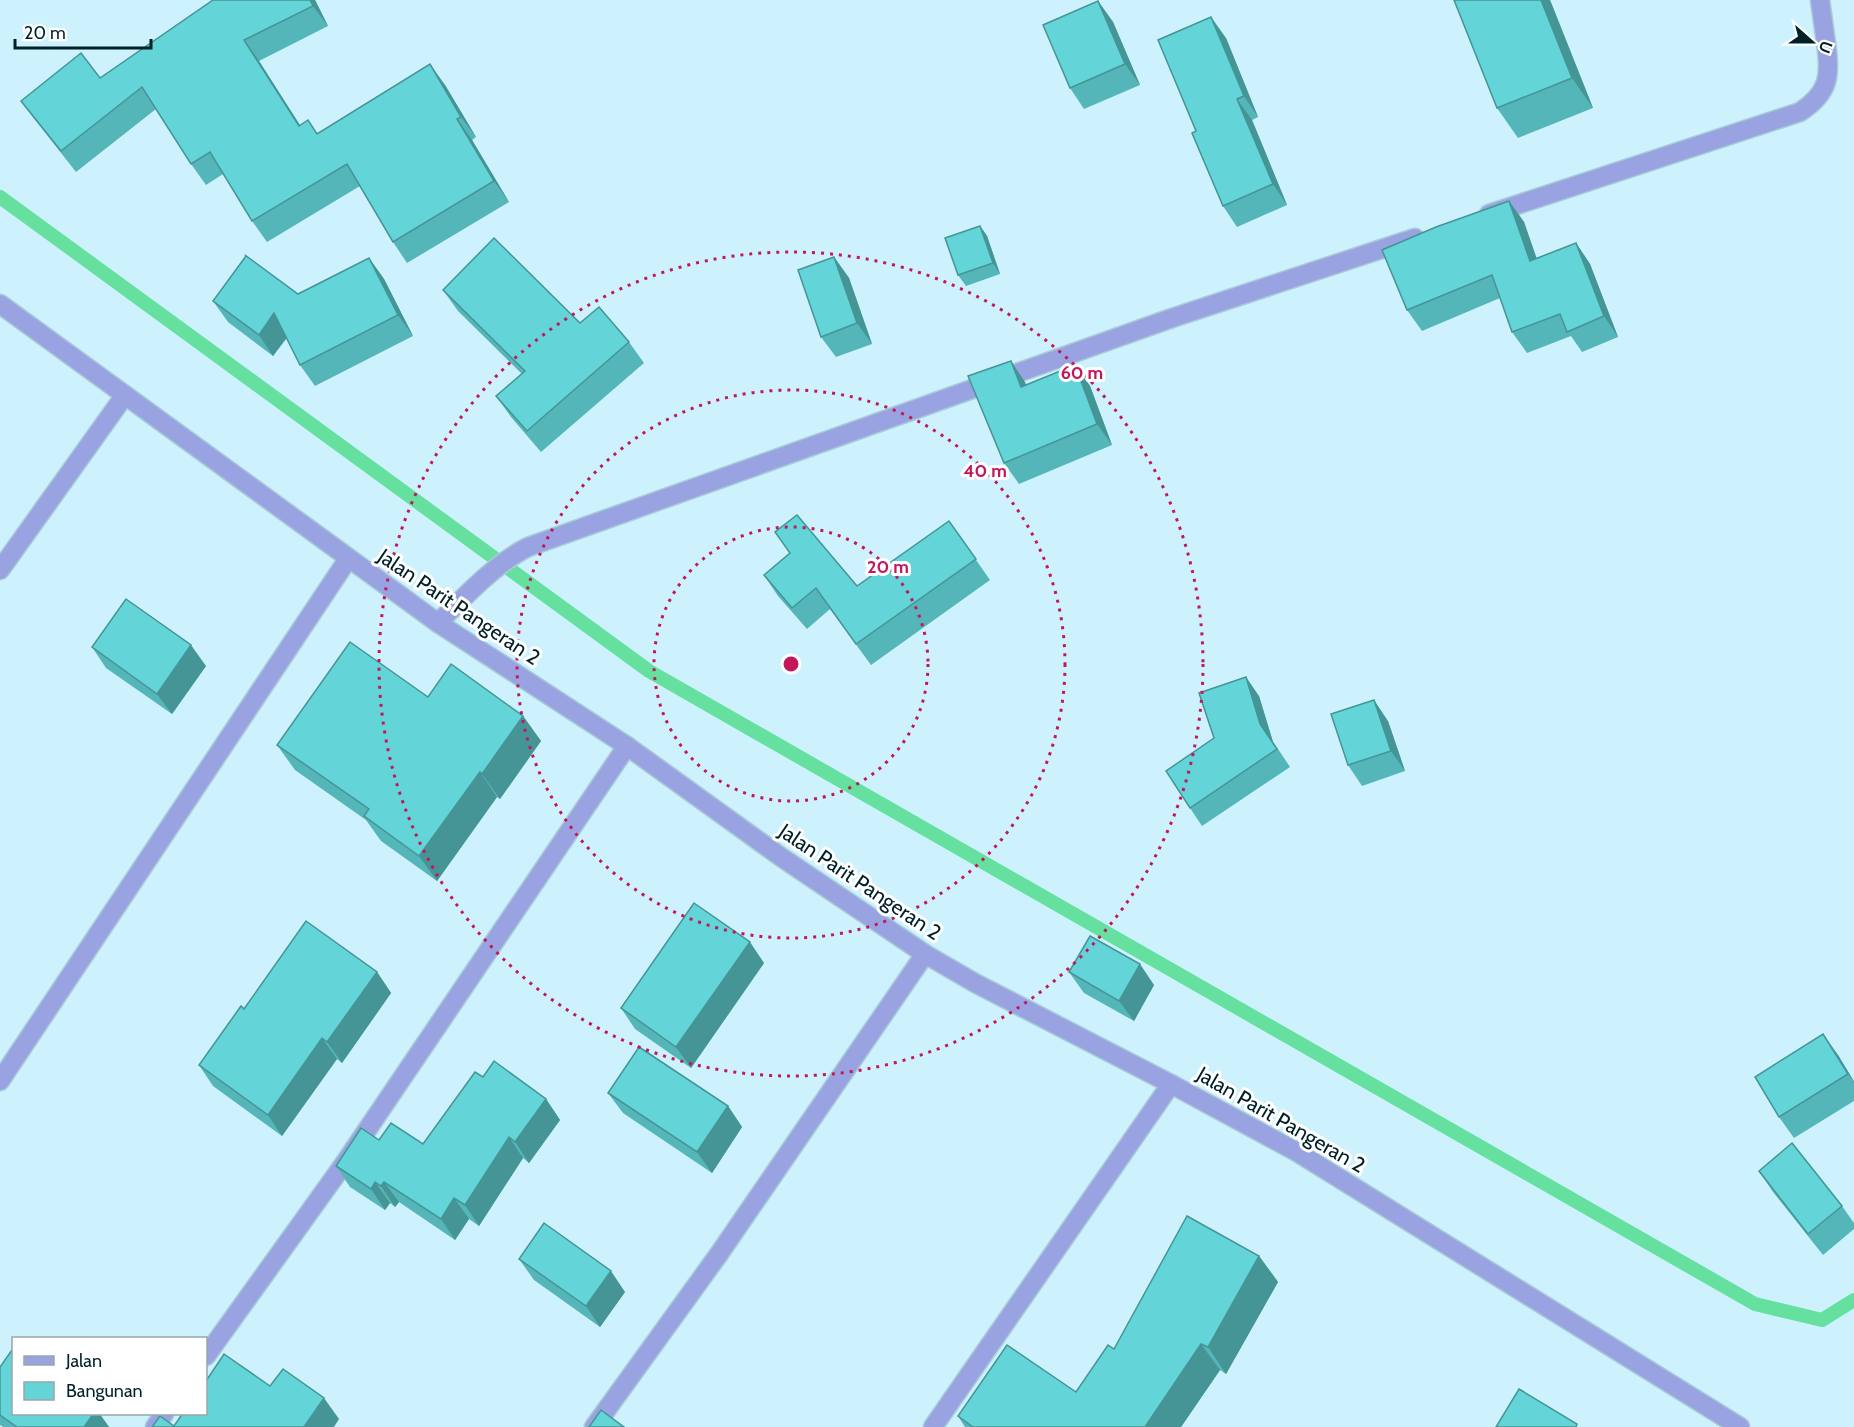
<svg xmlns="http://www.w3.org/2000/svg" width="1854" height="1427" viewBox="0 0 1854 1427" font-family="Cabin,sans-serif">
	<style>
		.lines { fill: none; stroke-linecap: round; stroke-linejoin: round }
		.stream { stroke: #65e09f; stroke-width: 14 }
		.minor-casing { stroke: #a8ccd7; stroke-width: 21 }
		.minor { stroke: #9aa3e2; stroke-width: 18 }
		.wall { fill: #55b6b9 }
		.shaded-wall { fill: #459496 }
		.building { fill: #63d4d7; stroke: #459496; stroke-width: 1.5 }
		.ring { fill: none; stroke: #c2185b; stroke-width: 3; stroke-dasharray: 3 6 }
		.labels { text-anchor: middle; stroke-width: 6; stroke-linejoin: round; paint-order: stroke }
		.street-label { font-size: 21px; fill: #002028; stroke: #fff }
		.centre { fill: #c2185b; stroke: #fff; stroke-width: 3 }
		.ring-label { font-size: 18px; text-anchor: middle; font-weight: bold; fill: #c2185b; stroke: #fff; stroke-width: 6; stroke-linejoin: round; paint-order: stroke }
	</style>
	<rect width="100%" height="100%" fill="#cdf2fd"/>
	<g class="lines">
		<path class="stream" d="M 0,197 L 649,671 L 1755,1304 L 1822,1320 L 1854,1300"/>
		<defs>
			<g id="minor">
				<path d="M 1489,214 L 1800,112 C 1829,93 1831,76 1826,43 C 1824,28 1822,14 1820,0"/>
				<path d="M 0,304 L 438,623 L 627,746 L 781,857 L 925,954 L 975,983 L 1171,1084 L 1297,1152 L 1740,1427"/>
				<path d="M 0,570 L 125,395"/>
				<path d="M 438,623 C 463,598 496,563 528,547 L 1172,318 L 1415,238"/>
				<path d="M 0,1081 L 348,559"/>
				<path d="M 206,1356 L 346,1161 L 627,746"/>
				<path d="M 155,1427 L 164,1414"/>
				<path d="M 594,1427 L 719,1254 L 925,954"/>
				<path d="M 933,1427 L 1171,1084"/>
			</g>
		</defs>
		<use href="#minor" class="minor-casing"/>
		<use href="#minor" class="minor"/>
	</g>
	<g class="wall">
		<path d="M 213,0 L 315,0 L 328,26 L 259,61 L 300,125 L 318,133 L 445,85 L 476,137 L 472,140 L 509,202 L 407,263 L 393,242 L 360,186 L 267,242 L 252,221 L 223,174 L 206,185 L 191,164 L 156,109 L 76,172 L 36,121 L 21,101 L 100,78 Z"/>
		<path d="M 1454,0 L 1550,0 L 1593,108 L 1518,138 L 1497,108 Z"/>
		<path d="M 1098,1 L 1113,22 L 1140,85 L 1084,109 L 1070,88 Z"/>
		<path d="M 1226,38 L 1258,117 L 1252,120 L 1287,205 L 1237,227 L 1223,206 L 1196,131 Z"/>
		<path d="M 1509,201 L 1524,222 L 1536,258 L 1576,243 L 1590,264 L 1618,337 L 1582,352 L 1571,336 L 1527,353 L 1512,332 L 1500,298 L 1422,331 L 1407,310 Z"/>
		<path d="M 980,226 L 987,236 L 1000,274 L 966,286 L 958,275 Z"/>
		<path d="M 834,257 L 849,278 L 872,344 L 836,357 L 821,337 Z"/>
		<path d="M 369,258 L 384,279 L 413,336 L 315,386 L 300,365 L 287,338 L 273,356 L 228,322 L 213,301 L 298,294 Z"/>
		<path d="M 443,290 L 629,342 L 644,363 L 541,452 L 511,417 L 496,396 L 522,374 L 458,311 Z"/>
		<path d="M 1011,361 L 1026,385 L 1075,365 L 1090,386 L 1112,445 L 1019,484 L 1004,463 Z"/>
		<path d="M 949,521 L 990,580 L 871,665 L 830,609 L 807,629 L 778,596 L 764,575 L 857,586 Z"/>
		<path d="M 92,647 L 206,666 L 172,714 L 106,668 Z"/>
		<path d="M 1259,696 L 1273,742 L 1290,767 L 1202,826 L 1190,808 L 1214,738 Z"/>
		<path d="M 428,697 L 523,716 L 541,741 L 500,799 L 497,797 L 437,881 L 381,841 L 366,820 L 295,770 L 277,745 Z"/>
		<path d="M 1388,721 L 1405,771 L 1362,786 L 1348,765 Z"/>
		<path d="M 764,963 L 691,1068 L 635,1029 L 621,1008 Z"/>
		<path d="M 377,972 L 391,993 L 342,1063 L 337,1059 L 282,1136 L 213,1086 L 199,1065 L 244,1009 Z"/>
		<path d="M 1069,972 L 1154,985 L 1134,1021 L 1084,993 Z"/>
		<path d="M 1838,1055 L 1854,1081 L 1854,1101 L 1794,1138 L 1779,1117 Z"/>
		<path d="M 483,1077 L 546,1099 L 560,1120 L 529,1163 L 523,1158 L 479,1226 L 469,1219 L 455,1240 L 399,1202 L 395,1207 L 390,1203 L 385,1210 L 350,1187 L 336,1166 L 423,1144 Z"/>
		<path d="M 608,1093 L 728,1106 L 742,1127 L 712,1173 L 623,1113 Z"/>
		<path d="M 1759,1171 L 1842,1206 L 1854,1223 L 1854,1229 L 1823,1255 L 1773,1192 Z"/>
		<path d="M 1259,1256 L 1278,1282 L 1226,1374 L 1220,1370 L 1181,1427 L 965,1427 L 958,1416 L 1076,1392 L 1114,1349 Z"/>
		<path d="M 519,1259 L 625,1292 L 600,1327 L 534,1280 Z"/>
		<path d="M 0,1367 L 99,1413 L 109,1427 L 3,1427 L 0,1425 Z"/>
	</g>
	<g class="shaded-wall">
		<path d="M 310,0 L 315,0 L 328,26 L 313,6 Z"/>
		<path d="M 1541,0 L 1550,0 L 1593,108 L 1572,78 Z"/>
		<path d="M 1098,1 L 1113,22 L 1140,85 L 1125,64 Z"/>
		<path d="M 1211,17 L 1226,38 L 1258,117 L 1244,96 Z"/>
		<path d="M 244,40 L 259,61 L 313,146 L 299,126 Z"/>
		<path d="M 430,64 L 445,85 L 476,137 L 461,117 Z"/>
		<path d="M 1237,99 L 1252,120 L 1287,205 L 1273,184 Z"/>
		<path d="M 457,119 L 472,140 L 509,202 L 494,181 Z"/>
		<path d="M 1509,201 L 1524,222 L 1545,282 L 1530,261 Z"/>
		<path d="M 980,226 L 987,236 L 1000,274 L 993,263 Z"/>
		<path d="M 1576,243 L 1590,264 L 1618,337 L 1604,316 Z"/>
		<path d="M 834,257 L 849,278 L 872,344 L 857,323 Z"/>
		<path d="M 369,258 L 384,279 L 413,336 L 398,315 Z"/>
		<path d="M 274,313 L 289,334 L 273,356 L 259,335 Z"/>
		<path d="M 1011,361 L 1025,382 L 1036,407 L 1021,387 Z"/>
		<path d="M 1075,365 L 1090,386 L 1112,445 L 1097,424 Z"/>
		<path d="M 191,645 L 206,666 L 172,714 L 157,694 Z"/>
		<path d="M 1246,677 L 1259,696 L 1273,742 L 1290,767 L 1260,724 Z"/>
		<path d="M 1374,700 L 1388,721 L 1405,771 L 1391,751 Z"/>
		<path d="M 523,716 L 541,741 L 500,799 L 482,774 Z"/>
		<path d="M 480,772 L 497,797 L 437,881 L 419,856 Z"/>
		<path d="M 750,942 L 764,963 L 691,1068 L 676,1047 Z"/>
		<path d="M 1140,964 L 1154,985 L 1134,1021 L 1119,1001 Z"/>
		<path d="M 377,972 L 391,993 L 342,1063 L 327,1042 Z"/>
		<path d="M 1823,1034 L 1838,1055 L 1854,1082 L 1848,1074 Z"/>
		<path d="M 322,1038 L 337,1059 L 282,1136 L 268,1115 Z"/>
		<path d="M 546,1099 L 560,1120 L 529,1163 L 515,1142 Z"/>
		<path d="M 728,1106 L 742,1127 L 712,1173 L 697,1152 Z"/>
		<path d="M 509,1137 L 523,1158 L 479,1226 L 465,1205 Z"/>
		<path d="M 375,1182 L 390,1203 L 385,1210 L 371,1189 Z"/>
		<path d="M 384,1182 L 399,1202 L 395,1207 L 381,1186 Z"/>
		<path d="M 454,1198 L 469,1219 L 455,1240 L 441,1219 Z"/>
		<path d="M 1259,1256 L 1278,1282 L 1226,1374 L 1208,1347 Z"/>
		<path d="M 611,1271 L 625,1292 L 600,1327 L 586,1306 Z"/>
		<path d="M 1201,1344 L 1220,1370 L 1181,1427 L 1145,1427 Z"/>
		<path d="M 324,1398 L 339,1419 L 334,1427 L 304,1427 Z"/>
		<path d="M 94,1413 L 99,1413 L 109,1427 L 84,1427 Z"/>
	</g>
	<g class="building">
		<path d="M 213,0 L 310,0 L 313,6 L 244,40 L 299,126 L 308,120 L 317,134 L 430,64 L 461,117 L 457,119 L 494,181 L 393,242 L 347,164 L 252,221 L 210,152 L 191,164 L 142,87 L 61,151 L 21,101 L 81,53 L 100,78 Z"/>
		<path d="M 1454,0 L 1541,0 L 1572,78 L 1497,108 Z"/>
		<path d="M 1098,1 L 1125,64 L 1070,88 L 1043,25 Z"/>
		<path d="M 1211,17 L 1244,96 L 1237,99 L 1273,184 L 1223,206 L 1192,133 L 1196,131 L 1158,40 Z"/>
		<path d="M 1509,201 L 1530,261 L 1576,243 L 1604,316 L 1567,332 L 1560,314 L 1512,332 L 1492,275 L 1407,310 L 1382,250 L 1436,227 Z"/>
		<path d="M 980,226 L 993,263 L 958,275 L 945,238 Z"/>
		<path d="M 494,238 L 580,323 L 599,307 L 629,342 L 527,431 L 496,396 L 525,371 L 443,290 Z"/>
		<path d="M 245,255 L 298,294 L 369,258 L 398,315 L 300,365 L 274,313 L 259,335 L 213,301 L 246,256 Z"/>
		<path d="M 834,257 L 857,323 L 821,337 L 798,270 Z"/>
		<path d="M 1011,361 L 1021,387 L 1075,365 L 1097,424 L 1004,463 L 968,376 Z"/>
		<path d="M 797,515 L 857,586 L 949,521 L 976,559 L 856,644 L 816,588 L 792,608 L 764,575 L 790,553 L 775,532 Z"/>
		<path d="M 126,599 L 191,645 L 157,694 L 92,647 Z"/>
		<path d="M 350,642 L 428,697 L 451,664 L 523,716 L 482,774 L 480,772 L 419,856 L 364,816 L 369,809 L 277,745 Z"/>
		<path d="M 1246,677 L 1260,724 L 1277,749 L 1190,808 L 1166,771 L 1214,738 L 1199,693 Z"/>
		<path d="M 1374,700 L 1391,751 L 1348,765 L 1331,714 Z"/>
		<path d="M 694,903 L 750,942 L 676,1047 L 621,1008 Z"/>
		<path d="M 306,921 L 377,972 L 327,1042 L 322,1038 L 268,1115 L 199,1065 L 241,1006 L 244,1009 Z"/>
		<path d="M 1090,936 L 1140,964 L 1119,1001 L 1069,972 Z"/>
		<path d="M 1823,1034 L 1848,1074 L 1779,1117 L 1755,1077 Z"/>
		<path d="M 639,1047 L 728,1106 L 697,1152 L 608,1093 Z"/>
		<path d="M 494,1061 L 546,1099 L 515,1142 L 509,1137 L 465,1205 L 454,1198 L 441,1219 L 384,1182 L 381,1186 L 375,1182 L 371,1189 L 336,1166 L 361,1128 L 379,1140 L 391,1123 L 423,1144 L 475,1072 L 483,1077 Z"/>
		<path d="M 1792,1143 L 1842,1206 L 1808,1234 L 1759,1171 Z"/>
		<path d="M 1187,1216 L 1259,1256 L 1208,1347 L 1201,1344 L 1145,1427 L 973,1427 L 958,1416 L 1007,1345 L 1076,1392 L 1108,1345 L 1114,1349 Z"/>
		<path d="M 544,1223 L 611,1271 L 586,1306 L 519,1259 Z"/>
		<path d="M 12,1350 L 14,1351 L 14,1413 L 94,1413 L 84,1427 L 17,1427 L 0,1415 L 0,1367 Z"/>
		<path d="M 224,1354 L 270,1386 L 283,1369 L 324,1398 L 304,1427 L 152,1427 L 160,1416 L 174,1426 L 183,1413 L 206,1413 L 206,1381 Z"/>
		<path d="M 1519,1389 L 1577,1424 L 1576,1427 L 1496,1427 Z"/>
		<path d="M 601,1410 L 624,1427 L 589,1427 Z"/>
	</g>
	<g class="ring">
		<circle cx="791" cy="664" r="137"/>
		<circle cx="791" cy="664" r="274"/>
		<circle cx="791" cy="664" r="412"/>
	</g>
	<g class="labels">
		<g class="street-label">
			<text transform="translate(459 607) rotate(34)" y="7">Jalan Parit Pangeran 2</text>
			<text transform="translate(860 882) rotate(34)" y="7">Jalan Parit Pangeran 2</text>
			<text transform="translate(1281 1120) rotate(30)" y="7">Jalan Parit Pangeran 2</text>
		</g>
	</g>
	<circle cx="791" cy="664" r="9" class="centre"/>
	<g class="ring-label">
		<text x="1082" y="379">60 m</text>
		<text x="985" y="477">40 m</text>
		<text x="888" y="573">20 m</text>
	</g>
	<rect x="12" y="1337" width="195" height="78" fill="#ffffff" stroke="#99a6a9" stroke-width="1.5"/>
	<rect x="24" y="1356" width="30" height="9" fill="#9aa3e2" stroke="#99a6a9" stroke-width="1.5"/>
	<text x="66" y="1367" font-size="18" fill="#002028">Jalan</text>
	<rect x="24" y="1382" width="30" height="18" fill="#63d4d7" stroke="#99a6a9" stroke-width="1.5"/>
	<text x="66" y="1397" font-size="18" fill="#002028">Bangunan</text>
	<g transform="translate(1812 42) rotate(111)" stroke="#ffffff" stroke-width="4.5" paint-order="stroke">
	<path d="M0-4.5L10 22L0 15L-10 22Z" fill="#002028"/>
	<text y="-9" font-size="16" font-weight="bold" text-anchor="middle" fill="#002028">U</text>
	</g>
	<path d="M15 39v9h136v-9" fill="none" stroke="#002028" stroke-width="3"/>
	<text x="24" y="39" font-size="18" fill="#002028" stroke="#ffffff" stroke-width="4.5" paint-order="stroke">20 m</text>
</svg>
